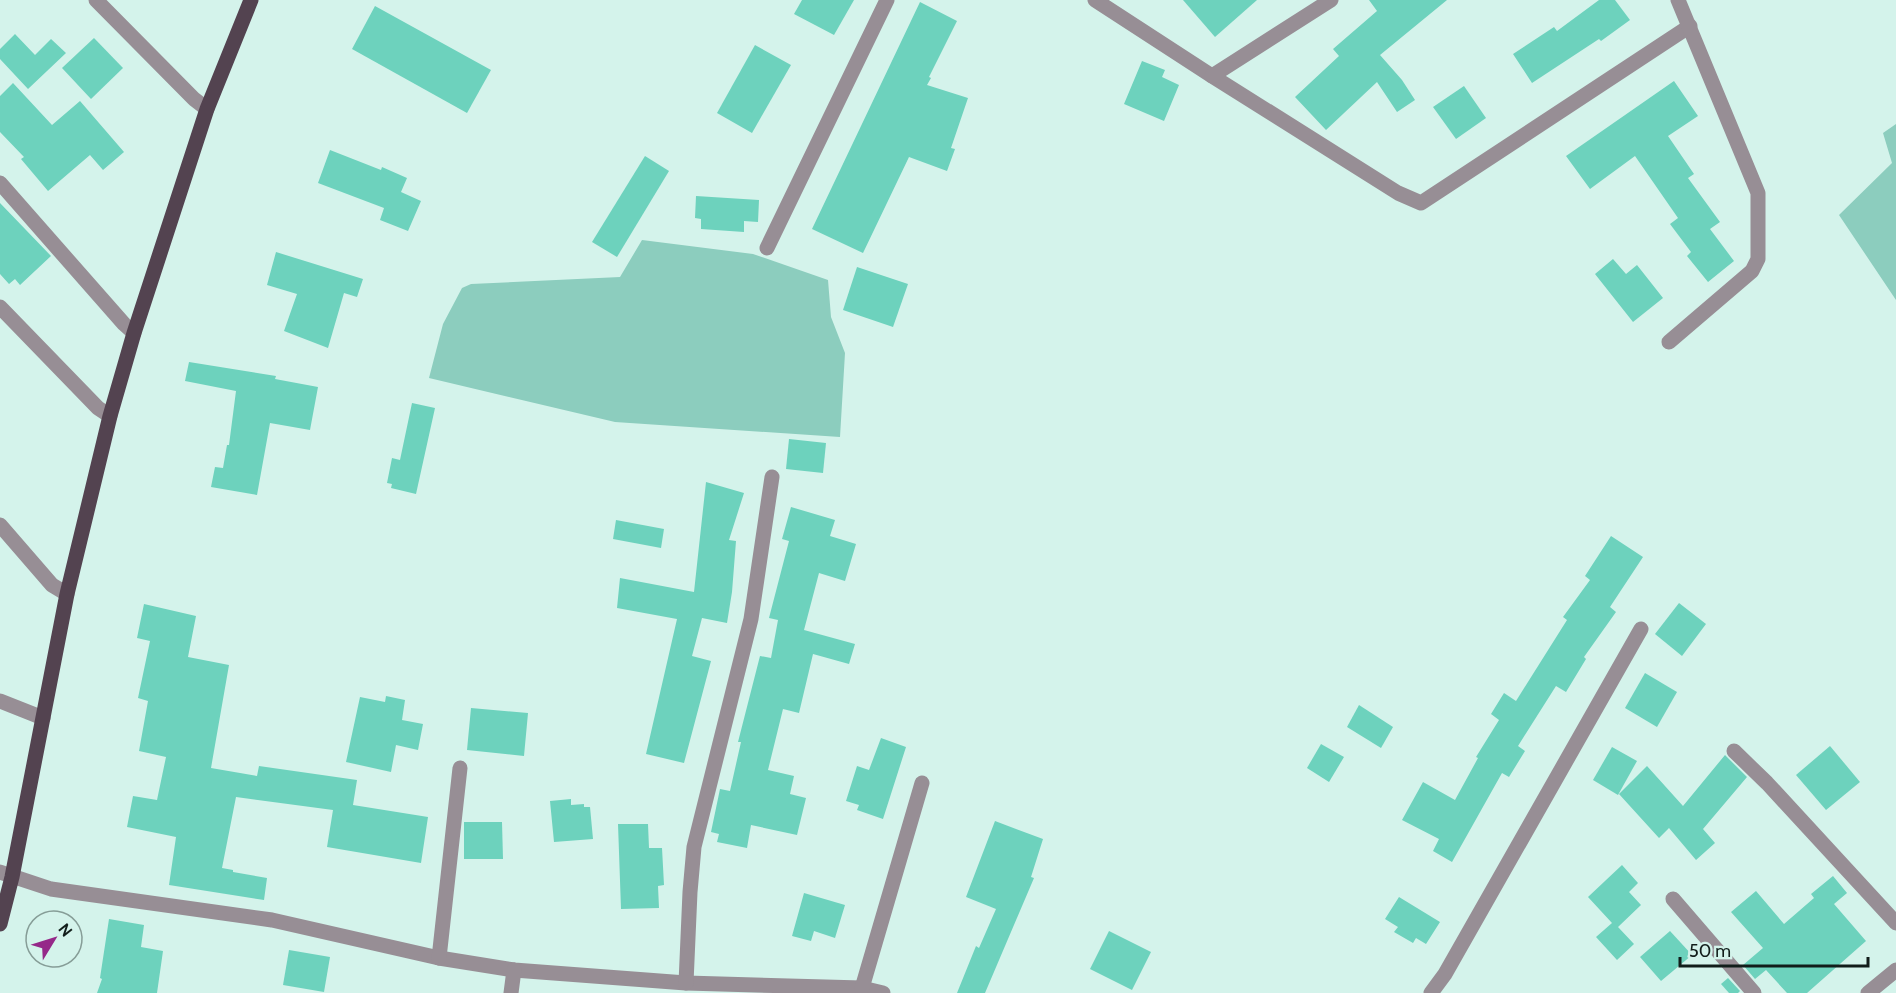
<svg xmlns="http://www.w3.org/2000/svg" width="1896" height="993" viewBox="0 0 1896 993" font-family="Cabin,sans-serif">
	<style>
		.green { fill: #8ccdbe }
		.building { fill: #6dd2bd }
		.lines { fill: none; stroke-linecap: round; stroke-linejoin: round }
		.street { stroke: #978e95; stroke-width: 15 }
		.primary { stroke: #534350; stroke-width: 15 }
	</style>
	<rect width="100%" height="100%" fill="#d4f3eb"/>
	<g class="green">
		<path d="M 1896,124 L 1896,300 L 1839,215 L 1892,163 L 1883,133 Z"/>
		<path d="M 642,240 L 753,254 L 828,280 L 831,317 L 845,353 L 840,437 L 615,422 L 429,378 L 443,324 L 462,288 L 471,284 L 620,277 Z"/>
	</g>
	<g class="building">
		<path d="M 802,0 L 854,0 L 834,35 L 794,14 Z"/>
		<path d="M 1183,0 L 1257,0 L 1215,37 Z"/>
		<path d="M 1369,0 L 1447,0 L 1380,55 L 1402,80 L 1415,100 L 1397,112 L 1377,82 L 1326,130 L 1295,97 L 1339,56 L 1333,49 L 1377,11 Z"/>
		<path d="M 1599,0 L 1615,0 L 1630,20 L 1601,41 L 1599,39 L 1532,83 L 1513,54 L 1554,27 L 1557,31 Z"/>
		<path d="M 920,2 L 957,21 L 929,77 L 931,78 L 927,85 L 968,98 L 951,148 L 955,149 L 947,171 L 909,157 L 863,253 L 812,229 Z"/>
		<path d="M 375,6 L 491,70 L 467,113 L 352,49 Z"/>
		<path d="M 15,34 L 35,55 L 51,39 L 66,53 L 28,89 L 0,59 L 0,49 Z"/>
		<path d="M 94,38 L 123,68 L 91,99 L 62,68 Z"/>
		<path d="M 755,45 L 791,65 L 752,133 L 717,113 Z"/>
		<path d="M 1142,61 L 1165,70 L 1162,77 L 1179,85 L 1164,121 L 1124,104 Z"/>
		<path d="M 1674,81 L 1698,116 L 1668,136 L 1694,174 L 1688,178 L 1720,222 L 1710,229 L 1734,261 L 1708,282 L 1687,256 L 1691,252 L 1670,224 L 1678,218 L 1635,156 L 1590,189 L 1566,156 Z"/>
		<path d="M 13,83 L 52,125 L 80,101 L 124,152 L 103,170 L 90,155 L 48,191 L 21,159 L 24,157 L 0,132 L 0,96 Z"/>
		<path d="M 1464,86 L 1486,118 L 1456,139 L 1433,107 Z"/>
		<path d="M 330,150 L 381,170 L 382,167 L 407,178 L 401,192 L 421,201 L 408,231 L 380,220 L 384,208 L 318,183 Z"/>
		<path d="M 645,156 L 669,171 L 617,257 L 592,242 Z"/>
		<path d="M 696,196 L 759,200 L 758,222 L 744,221 L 744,232 L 701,229 L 701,219 L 695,218 Z"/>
		<path d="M 0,203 L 51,256 L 20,285 L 15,279 L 9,284 L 0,274 Z"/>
		<path d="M 276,252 L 363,279 L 357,297 L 344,293 L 328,348 L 284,331 L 297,294 L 267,285 Z"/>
		<path d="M 1613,259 L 1626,274 L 1637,265 L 1663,298 L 1633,322 L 1595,274 Z"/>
		<path d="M 857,267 L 908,284 L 893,327 L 843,310 Z"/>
		<path d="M 189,362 L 276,376 L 275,379 L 318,387 L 310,430 L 270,423 L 257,495 L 211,487 L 215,467 L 223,468 L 227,445 L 229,445 L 236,391 L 185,381 Z"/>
		<path d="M 412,403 L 435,408 L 416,494 L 391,488 L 392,484 L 387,483 L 392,458 L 400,460 Z"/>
		<path d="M 789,439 L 826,443 L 823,473 L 786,469 Z"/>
		<path d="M 706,482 L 744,493 L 729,540 L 736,541 L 732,592 L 727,623 L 702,618 L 692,656 L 711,661 L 684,763 L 646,754 L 677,619 L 617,608 L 620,578 L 694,592 Z"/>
		<path d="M 791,507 L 835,520 L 830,536 L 856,544 L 845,581 L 819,573 L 804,630 L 855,644 L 849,664 L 813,654 L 799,713 L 783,709 L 768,770 L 794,776 L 790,794 L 806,798 L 797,835 L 751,825 L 747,848 L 717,842 L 719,834 L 711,832 L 720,789 L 730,791 L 741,742 L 738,742 L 760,656 L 771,658 L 778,620 L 769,618 L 789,541 L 782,539 Z"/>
		<path d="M 616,520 L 664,529 L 661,548 L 613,539 Z"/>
		<path d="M 1611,536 L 1643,557 L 1610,607 L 1616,612 L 1584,657 L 1586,659 L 1566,692 L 1556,686 L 1518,746 L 1525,751 L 1509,777 L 1502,773 L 1452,862 L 1433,851 L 1439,839 L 1402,820 L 1423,782 L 1455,800 L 1478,758 L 1476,757 L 1499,720 L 1491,714 L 1504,693 L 1516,701 L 1567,620 L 1563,617 L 1590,580 L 1585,576 Z"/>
		<path d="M 1679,603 L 1706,624 L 1682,656 L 1655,634 Z"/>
		<path d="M 144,604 L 196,616 L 188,657 L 229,665 L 211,768 L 257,776 L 259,766 L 357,780 L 353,805 L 428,817 L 421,863 L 327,847 L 333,810 L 236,797 L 222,868 L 233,870 L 233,872 L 267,878 L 264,900 L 169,885 L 176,837 L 127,827 L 133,796 L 157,800 L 166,757 L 139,751 L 148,701 L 138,698 L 150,641 L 137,638 Z"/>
		<path d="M 1645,673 L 1677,692 L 1657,727 L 1625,708 Z"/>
		<path d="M 386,696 L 405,700 L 402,720 L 423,724 L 418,750 L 396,745 L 391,772 L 346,762 L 360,697 L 385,702 Z"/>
		<path d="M 1359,705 L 1393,727 L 1381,748 L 1347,727 Z"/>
		<path d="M 471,708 L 528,713 L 524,756 L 467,750 Z"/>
		<path d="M 881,738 L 906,747 L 883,819 L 857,810 L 859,805 L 846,801 L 857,766 L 869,770 Z"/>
		<path d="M 1321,744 L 1344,757 L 1329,782 L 1307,768 Z"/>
		<path d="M 1830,746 L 1860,782 L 1826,810 L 1796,775 Z"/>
		<path d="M 1612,747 L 1637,761 L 1618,795 L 1593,780 Z"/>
		<path d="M 1725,755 L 1747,777 L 1703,829 L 1715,843 L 1696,860 L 1669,828 L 1659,838 L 1619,794 L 1647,766 L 1683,806 Z"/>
		<path d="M 571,799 L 571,805 L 584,804 L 584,807 L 590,807 L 593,839 L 554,842 L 550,801 Z"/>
		<path d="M 995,821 L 1043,839 L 1031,877 L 1034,878 L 985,993 L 957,993 L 976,946 L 979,948 L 996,909 L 966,897 Z"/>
		<path d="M 464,822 L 502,822 L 503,859 L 464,859 Z"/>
		<path d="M 618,824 L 648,824 L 649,848 L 662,848 L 664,885 L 658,886 L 659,908 L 621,909 Z"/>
		<path d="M 1622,865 L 1638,883 L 1629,892 L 1641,905 L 1618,927 L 1634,944 L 1617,960 L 1596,937 L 1612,923 L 1588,897 Z"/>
		<path d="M 1833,876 L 1847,893 L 1834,904 L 1866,941 L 1807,993 L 1787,993 L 1766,970 L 1755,979 L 1743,965 L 1763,948 L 1731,912 L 1756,891 L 1784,924 L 1814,898 L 1811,894 Z"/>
		<path d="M 804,893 L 845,905 L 835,938 L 814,931 L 811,941 L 792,936 Z"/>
		<path d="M 1399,897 L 1440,922 L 1426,944 L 1416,938 L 1413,943 L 1394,932 L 1398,927 L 1385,919 Z"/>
		<path d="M 109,919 L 144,925 L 141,947 L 163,951 L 157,993 L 97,993 L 102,979 L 100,978 Z"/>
		<path d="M 1109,931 L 1151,952 L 1132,990 L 1090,969 Z"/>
		<path d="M 1670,931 L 1692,955 L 1661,981 L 1640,957 Z"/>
		<path d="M 289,950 L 330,957 L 324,992 L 283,985 Z"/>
		<path d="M 1728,978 L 1740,991 L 1738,993 L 1729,993 L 1721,984 Z"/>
	</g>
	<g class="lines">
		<g class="street">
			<path d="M 96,0 L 194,99 L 207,109"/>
			<path d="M 1095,0 L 1212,76 L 1398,193 L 1421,203 L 1690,26"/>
			<path d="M 1212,76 L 1331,0"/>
			<path d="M 0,183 L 124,324 L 134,333"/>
			<path d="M 767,248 L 887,0"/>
			<path d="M 0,307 L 98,408 L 110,416"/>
			<path d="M 1669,342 L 1752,271 L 1758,259 L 1758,193 L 1678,0"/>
			<path d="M 0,525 L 52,585 L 67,594"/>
			<path d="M 0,701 L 43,718"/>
			<path d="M 1734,751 L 1767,783 L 1896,923"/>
			<path d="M 0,872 L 51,889 L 272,920 L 439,958 L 514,970 L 686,983 L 862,988 L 883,993"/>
			<path d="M 1673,899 L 1754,993"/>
			<path d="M 439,958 L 460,768"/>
			<path d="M 686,983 L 690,892 L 694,847 L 751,619 L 772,477"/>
			<path d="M 862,988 L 922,783"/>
			<path d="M 511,993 L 514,970"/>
			<path d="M 1431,993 L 1445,974 L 1641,629"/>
			<path d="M 1868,993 L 1896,970"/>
		</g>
		<path class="primary" d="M 0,924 L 12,877 L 67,594 L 110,416 L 134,333 L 207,109 L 251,0"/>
	</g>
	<g transform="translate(54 939) rotate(52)"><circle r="28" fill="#d4f3eb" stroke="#869d97" stroke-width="1.5"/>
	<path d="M0-4.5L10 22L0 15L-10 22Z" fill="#952889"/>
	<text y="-9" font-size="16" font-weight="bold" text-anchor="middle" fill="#111d1a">N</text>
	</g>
	<path d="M1680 957v9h188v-9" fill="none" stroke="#111d1a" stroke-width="3"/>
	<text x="1689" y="957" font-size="18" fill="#111d1a" stroke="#d4f3eb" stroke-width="4.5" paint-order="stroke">50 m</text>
</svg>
